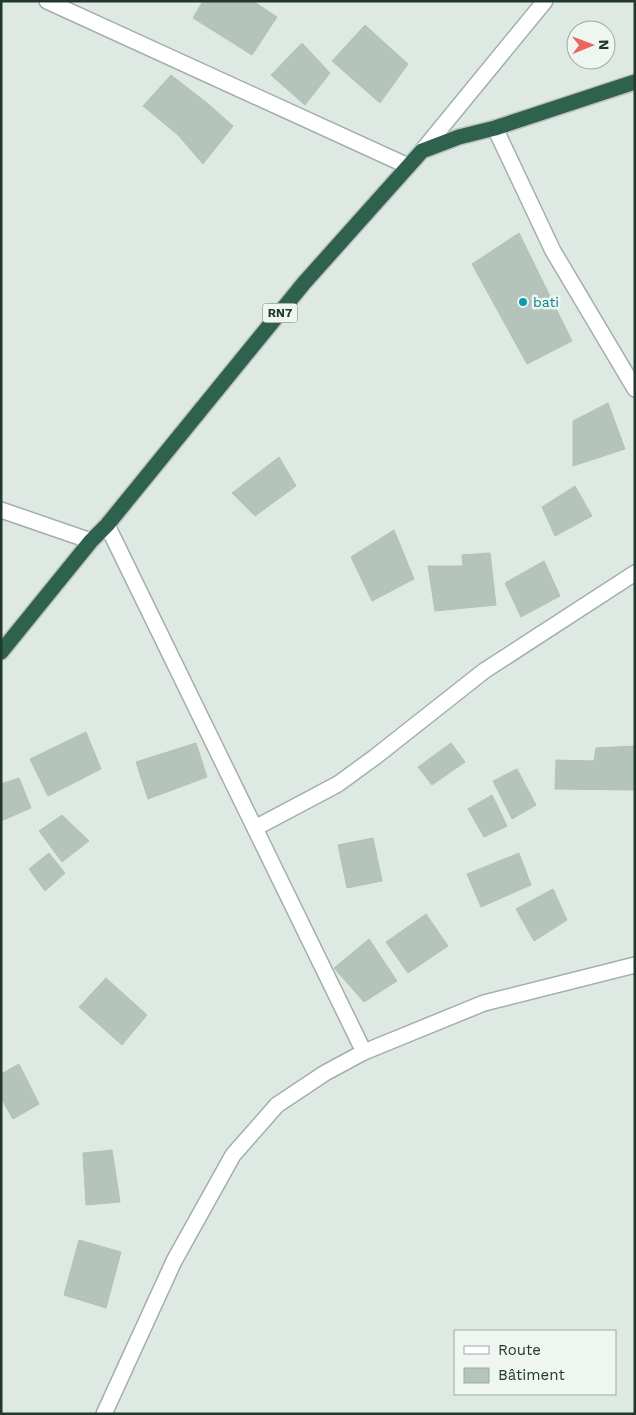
<svg xmlns="http://www.w3.org/2000/svg" width="636" height="1415" viewBox="0 0 636 1415" font-family="'Work Sans',sans-serif">
	<style>
		.building { fill: #b4c4bb; stroke: #b2c2b8 }
		.lines { fill: none; stroke-linecap: round; stroke-linejoin: round }
		.minor-casing { stroke: #a2b0a9; stroke-width: 18 }
		.highway-casing { stroke: #bcc3c0; stroke-width: 18 }
		.minor { stroke: #fff; stroke-width: 15 }
		.highway { stroke: #2f624e; stroke-width: 15 }
		.culture-dot { fill: #0f9aa8; stroke: #eff6f1; stroke-width: 2 }
		.labels { text-anchor: middle; stroke-width: 5; stroke-linejoin: round; paint-order: stroke }
		.shield { fill: #eff6f1; stroke: #5f7168; stroke-width: 1 }
		.shield-label { font-size: 12px; font-weight: bold; fill: #21382e }
		.culture-label { font-size: 14px; fill: #0d838f; stroke: #eff6f1; text-anchor: start }
	</style>
	<rect width="100%" height="100%" fill="#dfe9e3"/>
	<g class="building">
		<path d="M 203,1 L 253,1 L 277,17 L 252,55 L 193,18 Z"/>
		<path d="M 365,25 L 408,64 L 380,103 L 332,61 Z"/>
		<path d="M 302,43 L 330,73 L 305,105 L 271,75 Z"/>
		<path d="M 171,75 L 207,103 L 178,135 L 143,106 Z"/>
		<path d="M 207,103 L 233,126 L 203,164 L 178,135 Z"/>
		<path d="M 519,233 L 572,341 L 527,364 L 472,264 Z"/>
		<path d="M 608,403 L 625,449 L 573,466 L 573,421 Z"/>
		<path d="M 279,457 L 296,486 L 255,516 L 232,493 Z"/>
		<path d="M 575,486 L 592,516 L 555,536 L 542,507 Z"/>
		<path d="M 394,530 L 414,579 L 372,601 L 351,557 Z"/>
		<path d="M 490,553 L 496,605 L 435,611 L 428,566 L 463,566 L 462,555 Z"/>
		<path d="M 544,561 L 560,596 L 521,617 L 505,583 Z"/>
		<path d="M 86,732 L 101,769 L 48,796 L 30,759 Z"/>
		<path d="M 196,743 L 207,777 L 148,799 L 136,762 Z"/>
		<path d="M 451,743 L 465,762 L 432,785 L 418,767 Z"/>
		<path d="M 635,746 L 635,790 L 555,789 L 556,760 L 594,761 L 596,748 Z"/>
		<path d="M 517,769 L 536,805 L 512,819 L 493,781 Z"/>
		<path d="M 19,778 L 31,808 L 1,821 L 1,784 Z"/>
		<path d="M 492,795 L 507,826 L 484,837 L 468,809 Z"/>
		<path d="M 62,815 L 89,841 L 62,862 L 39,831 Z"/>
		<path d="M 373,838 L 382,881 L 347,888 L 338,845 Z"/>
		<path d="M 49,853 L 65,873 L 45,891 L 29,869 Z"/>
		<path d="M 519,853 L 531,885 L 481,907 L 467,874 Z"/>
		<path d="M 553,889 L 567,920 L 534,941 L 516,909 Z"/>
		<path d="M 426,914 L 448,946 L 408,973 L 386,942 Z"/>
		<path d="M 369,939 L 397,981 L 364,1002 L 334,968 Z"/>
		<path d="M 106,978 L 147,1015 L 122,1045 L 79,1007 Z"/>
		<path d="M 19,1064 L 39,1104 L 13,1119 L 1,1098 L 1,1074 Z"/>
		<path d="M 112,1150 L 120,1202 L 86,1205 L 83,1153 Z"/>
		<path d="M 79,1240 L 121,1252 L 106,1308 L 64,1295 Z"/>
	</g>
	<g class="lines">
		<defs>
			<g id="minor">
				<path d="M 47,1 L 408,166"/>
				<path d="M 495,128 L 553,251 L 635,389"/>
				<path d="M 422,151 L 545,1"/>
				<path d="M 1,510 L 91,541"/>
				<path d="M 107,525 L 364,1052"/>
				<path d="M 255,828 L 338,784 L 375,757 L 484,671 L 635,573"/>
				<path d="M 104,1414 L 174,1261 L 233,1155 L 277,1105 L 325,1073 L 364,1052 L 484,1003 L 635,965"/>
			</g>
			<path id="highway" d="M 1,652 L 91,541 L 107,525 L 304,283 L 422,151 L 459,137 L 495,128 L 635,82"/>
		</defs>
		<use href="#minor" class="minor-casing"/>
		<use href="#highway" class="highway-casing"/>
		<use href="#minor" class="minor"/>
		<use href="#highway" class="highway"/>
	</g>
	<circle class="culture-dot" cx="523" cy="302" r="5"/>
	<g class="labels">
		<rect class="shield" x="262.5" y="303.5" width="35" height="19" rx="4"/>
		<g class="shield-label">
			<text x="280" y="317">RN7</text>
		</g>
		<g class="culture-label">
			<text x="533" y="307">bati</text>
		</g>
	</g>
	<rect width="636" height="1415" fill="none" stroke="#21382e" stroke-width="5"/>
	<rect x="454" y="1330" width="162" height="65" fill="#eff6f1" stroke="#9daaa3"/>
	<rect x="464" y="1346" width="25" height="8" fill="#ffffff" stroke="#9daaa3"/>
	<text x="498" y="1355" font-size="15" fill="#21382e">Route</text>
	<rect x="464" y="1368" width="25" height="15" fill="#b4c4bb" stroke="#9daaa3"/>
	<text x="498" y="1380" font-size="15" fill="#21382e">Bâtiment</text>
	<g transform="translate(591 45) rotate(89)"><circle r="24" fill="#eff6f1" stroke="#9daaa3"/>
	<path d="M0-4L9 19L0 12L-9 19Z" fill="#e9655d"/>
	<text y="-8" font-size="14" font-weight="bold" text-anchor="middle" fill="#21382e">N</text>
	</g>
</svg>
